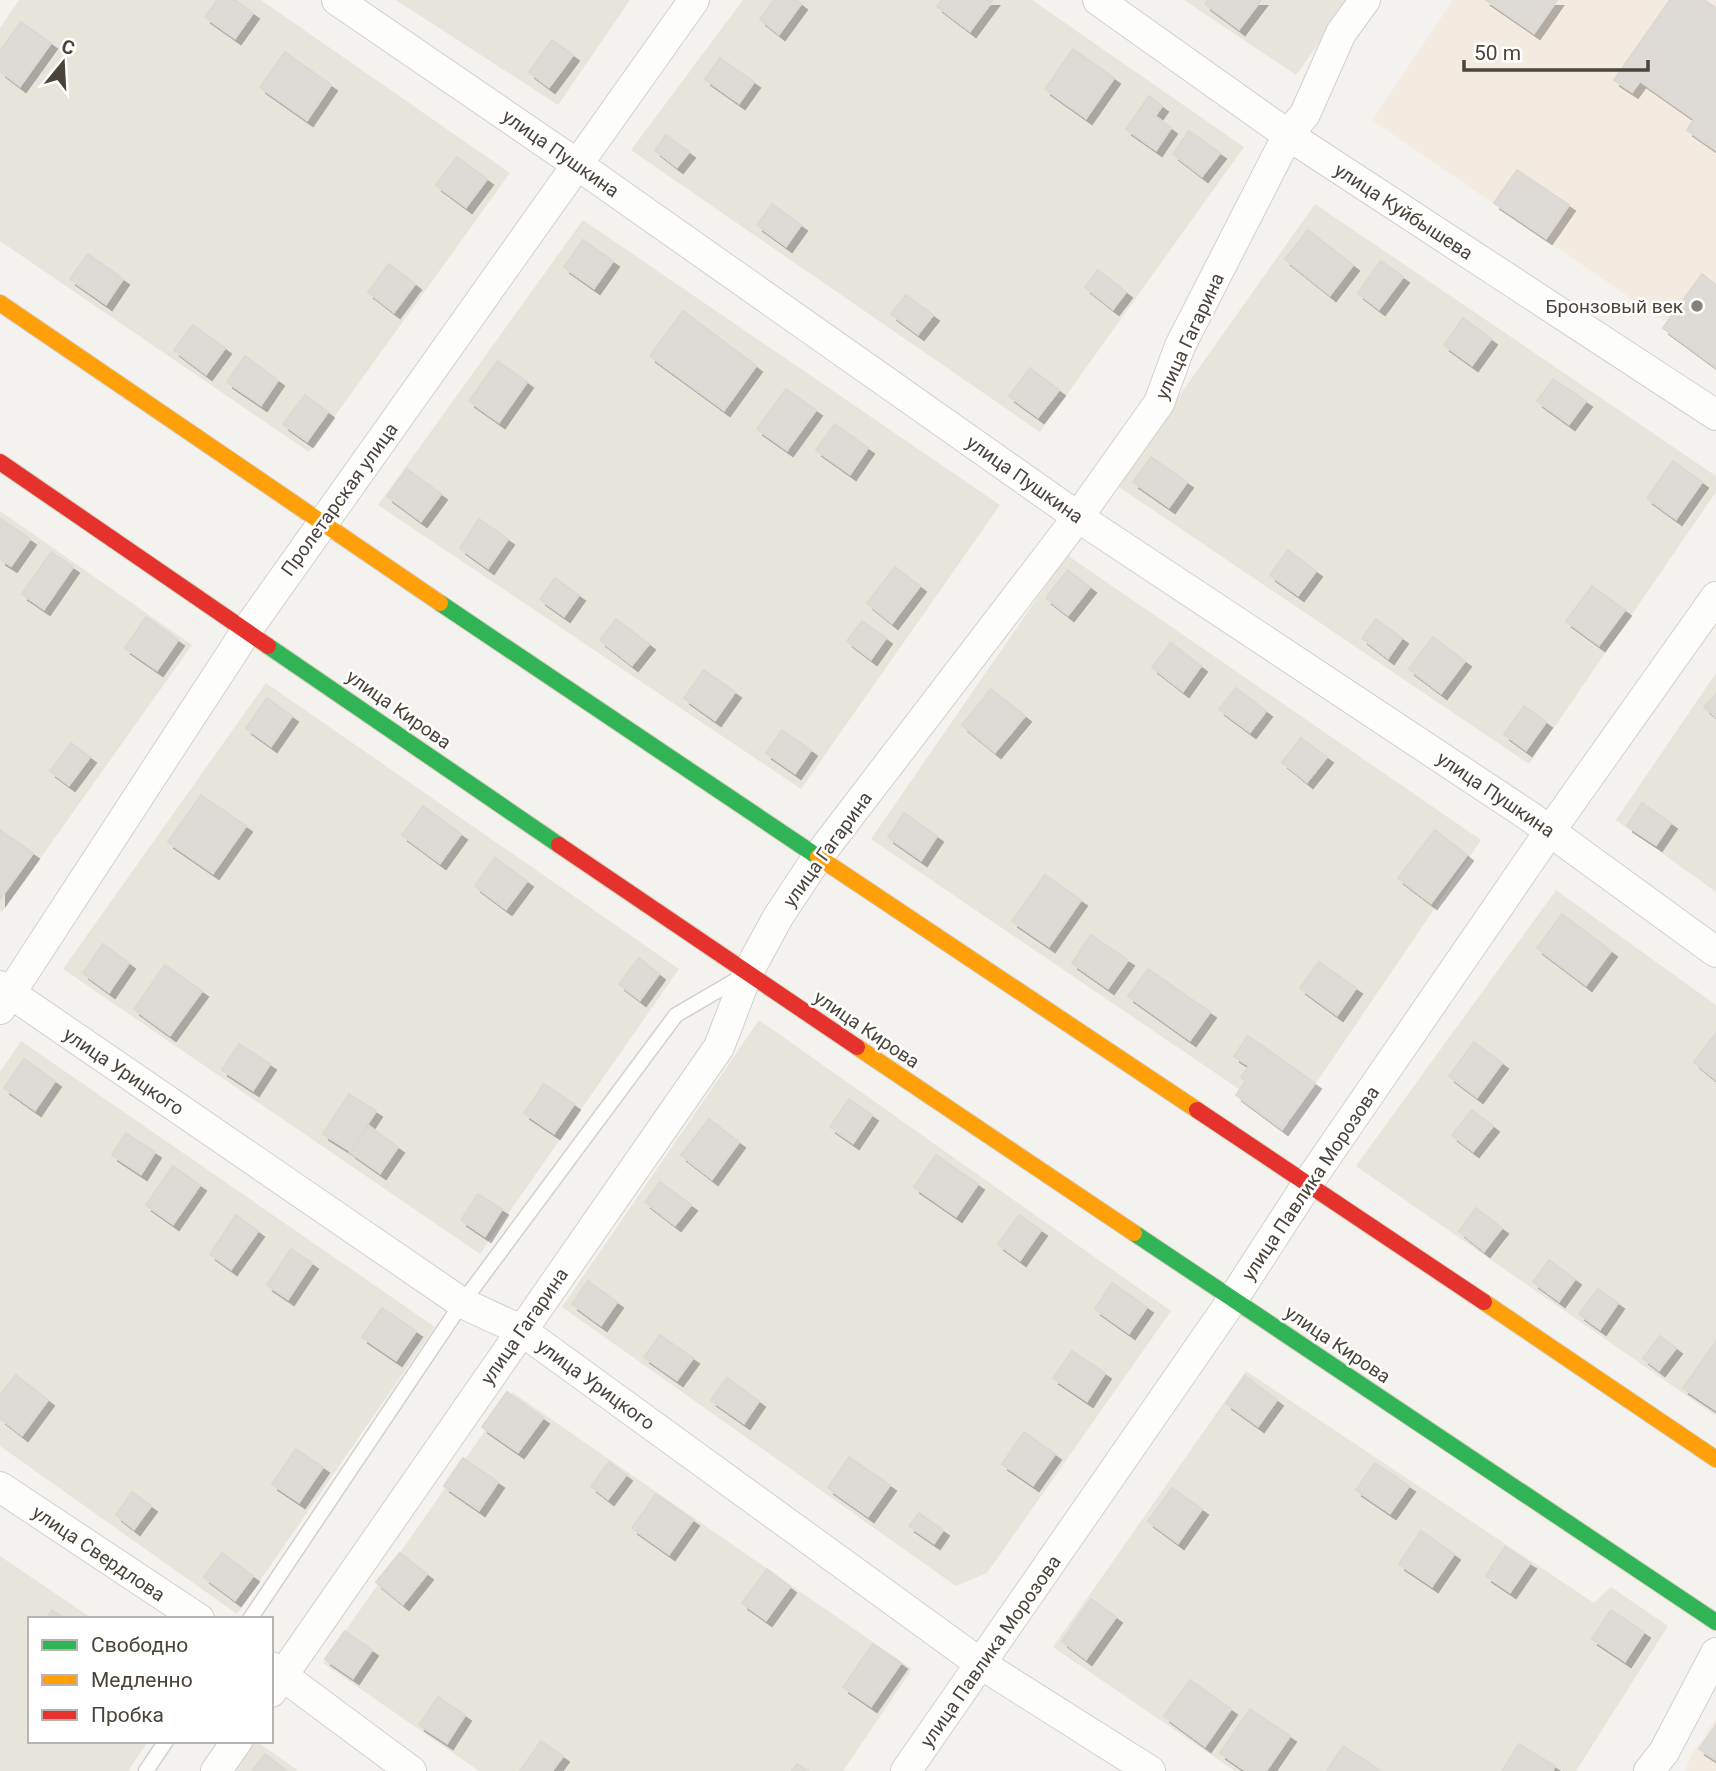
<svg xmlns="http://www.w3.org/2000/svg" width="1716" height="1771" viewBox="0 0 1716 1771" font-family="Roboto,sans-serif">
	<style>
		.residential { fill: #e7e4dc }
		.commercial { fill: #f3ebdf }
		.building { fill: #dedbd6; stroke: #dcd9d4; stroke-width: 2; filter: url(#shadow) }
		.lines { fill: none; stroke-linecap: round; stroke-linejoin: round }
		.lane-casing { stroke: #d2d0cb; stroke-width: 17 }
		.street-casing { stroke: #d2d0cb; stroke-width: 32 }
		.fast-casing { stroke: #d6cebb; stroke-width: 18 }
		.slow-casing { stroke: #d6cebb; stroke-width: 18 }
		.jam-casing { stroke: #d6cebb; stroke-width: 18 }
		.lane { stroke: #fdfdfc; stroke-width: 14 }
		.street { stroke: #fdfdfc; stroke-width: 30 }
		.fast { stroke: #30b455; stroke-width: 16 }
		.slow { stroke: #ff9f0a; stroke-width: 16 }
		.jam { stroke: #e5322d; stroke-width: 16 }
		.poi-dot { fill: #868178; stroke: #fff; stroke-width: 2.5 }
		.labels { text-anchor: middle; stroke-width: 5; stroke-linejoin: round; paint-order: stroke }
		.street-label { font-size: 19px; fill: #4b4439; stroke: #fff }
		.poi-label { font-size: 19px; fill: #4b4439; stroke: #fff; text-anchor: end }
	</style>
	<defs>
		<filter id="shadow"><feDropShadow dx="6" dy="6" stdDeviation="0" flood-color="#0004"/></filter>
	</defs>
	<rect width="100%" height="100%" fill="#f4f2ee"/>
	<g class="residential">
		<path d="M 19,0 L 261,0 L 510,173 L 309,452 L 0,241 L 0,28 Z"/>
		<path d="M 396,0 L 630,0 L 558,105 Z"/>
		<path d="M 743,0 L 1032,0 L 1244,147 L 1040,432 L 631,150 Z"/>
		<path d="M 1184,0 L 1350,0 L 1296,75 Z"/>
		<path d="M 1315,204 L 1716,476 L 1716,492 L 1529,764 L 1116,485 Z"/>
		<path d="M 583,220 L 1000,505 L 801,789 L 378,505 Z"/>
		<path d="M 0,511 L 192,645 L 2,912 L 0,911 Z"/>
		<path d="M 1067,555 L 1481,840 L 1289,1123 L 871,839 Z"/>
		<path d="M 1716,673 L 1716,892 L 1616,820 Z"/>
		<path d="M 266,683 L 679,969 L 480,1254 L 63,969 Z"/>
		<path d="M 1556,890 L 1716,1005 L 1716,1416 L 1356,1166 Z"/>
		<path d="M 759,1020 L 1171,1311 L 987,1573 L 956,1586 L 562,1307 Z"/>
		<path d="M 21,1041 L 435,1327 L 237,1614 L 0,1446 L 0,1072 Z"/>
		<path d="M 1246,1371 L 1594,1603 L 1611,1587 L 1668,1626 L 1576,1771 L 1235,1771 L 1053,1647 Z"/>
		<path d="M 512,1392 L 912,1669 L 843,1771 L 479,1771 L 323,1663 Z"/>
		<path d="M 0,1556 L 93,1619 L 30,1619 L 30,1741 L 148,1741 L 128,1771 L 0,1771 Z"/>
		<path d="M 253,1741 L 256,1741 L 299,1771 L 233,1771 Z"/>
	</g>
	<g class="commercial">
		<path d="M 1453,0 L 1716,0 L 1716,357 L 1372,120 Z"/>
		<path d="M 1716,1719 L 1716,1771 L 1685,1771 L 1692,1754 Z"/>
	</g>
	<g class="building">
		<path d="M 217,0 L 235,0 L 253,13 L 235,38 L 205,17 Z"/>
		<path d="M 774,0 L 796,0 L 801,4 L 779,34 L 760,19 Z"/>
		<path d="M 942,0 L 993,0 L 970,31 L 937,6 Z"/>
		<path d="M 1208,0 L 1261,0 L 1239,29 L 1205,4 Z"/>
		<path d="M 1486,0 L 1557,0 L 1534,33 Z"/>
		<path d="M 1670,0 L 1704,0 L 1716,8 L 1716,150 L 1687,130 L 1694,119 L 1640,81 L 1632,92 L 1614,80 Z"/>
		<path d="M 21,22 L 51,43 L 20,86 L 0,71 L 0,51 Z"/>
		<path d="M 552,40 L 573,55 L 549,87 L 529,72 Z"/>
		<path d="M 1073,49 L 1114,78 L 1086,118 L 1045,89 Z"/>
		<path d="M 285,52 L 331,85 L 307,120 L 260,87 Z"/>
		<path d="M 720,58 L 754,82 L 739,103 L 705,79 Z"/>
		<path d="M 1149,96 L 1162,106 L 1155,116 L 1171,128 L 1156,150 L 1126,129 Z"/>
		<path d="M 1189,131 L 1220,153 L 1202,176 L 1173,154 Z"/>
		<path d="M 666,135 L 689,152 L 677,167 L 655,150 Z"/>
		<path d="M 457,157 L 487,179 L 466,207 L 436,185 Z"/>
		<path d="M 1517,170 L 1569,205 L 1546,238 L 1494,203 Z"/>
		<path d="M 772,204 L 801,225 L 786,246 L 757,225 Z"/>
		<path d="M 1308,230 L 1353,265 L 1330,295 L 1285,259 Z"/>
		<path d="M 583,240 L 613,261 L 594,288 L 564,267 Z"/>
		<path d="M 88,254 L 123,279 L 106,304 L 70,279 Z"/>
		<path d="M 1381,261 L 1403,277 L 1379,309 L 1358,293 Z"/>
		<path d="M 389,264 L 415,284 L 394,312 L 368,292 Z"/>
		<path d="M 1098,270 L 1126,292 L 1113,309 L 1085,287 Z"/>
		<path d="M 1702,274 L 1716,285 L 1716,367 L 1663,328 Z"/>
		<path d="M 906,295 L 933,315 L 918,334 L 891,314 Z"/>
		<path d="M 683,311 L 756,366 L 724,410 L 650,356 Z"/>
		<path d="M 1463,318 L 1491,339 L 1472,365 L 1444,345 Z"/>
		<path d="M 193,325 L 225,348 L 206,374 L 174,350 Z"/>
		<path d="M 245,356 L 278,380 L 261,405 L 227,382 Z"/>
		<path d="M 498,361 L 527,382 L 499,422 L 469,401 Z"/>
		<path d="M 1030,368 L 1059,390 L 1038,417 L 1009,396 Z"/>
		<path d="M 1553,379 L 1586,401 L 1569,424 L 1537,401 Z"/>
		<path d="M 786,389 L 816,410 L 787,450 L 757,429 Z"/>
		<path d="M 305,395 L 328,412 L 307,441 L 283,424 Z"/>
		<path d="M 835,424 L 868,448 L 850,474 L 816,450 Z"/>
		<path d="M 1151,457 L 1187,482 L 1169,507 L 1133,482 Z"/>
		<path d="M 1673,461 L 1702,482 L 1676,519 L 1647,498 Z"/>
		<path d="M 407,469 L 441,494 L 421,521 L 387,496 Z"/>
		<path d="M 0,518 L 30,539 L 11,566 L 0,559 Z"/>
		<path d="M 479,519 L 508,539 L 488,568 L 460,548 Z"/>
		<path d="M 1288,550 L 1316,571 L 1298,595 L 1270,575 Z"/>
		<path d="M 51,552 L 73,567 L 44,609 L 22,594 Z"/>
		<path d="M 895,567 L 920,586 L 892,623 L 867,603 Z"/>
		<path d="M 1068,570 L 1090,587 L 1068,615 L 1046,598 Z"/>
		<path d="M 555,578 L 579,595 L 564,616 L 540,599 Z"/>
		<path d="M 1592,586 L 1625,610 L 1599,645 L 1566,621 Z"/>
		<path d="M 146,617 L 178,640 L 157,670 L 125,648 Z"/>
		<path d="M 616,619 L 649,644 L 632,665 L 600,640 Z"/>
		<path d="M 1376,619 L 1402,638 L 1388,658 L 1362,638 Z"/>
		<path d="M 862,621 L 886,638 L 871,659 L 847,641 Z"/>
		<path d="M 1433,637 L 1465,661 L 1441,693 L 1409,669 Z"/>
		<path d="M 1171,643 L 1201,666 L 1183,691 L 1152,667 Z"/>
		<path d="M 704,670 L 735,692 L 715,720 L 684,698 Z"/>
		<path d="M 1236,688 L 1266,711 L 1250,732 L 1219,709 Z"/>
		<path d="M 991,689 L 1025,716 L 995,752 L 962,725 Z"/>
		<path d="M 1716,694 L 1716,717 L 1704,707 Z"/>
		<path d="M 267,698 L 292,716 L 271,746 L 246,728 Z"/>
		<path d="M 1524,706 L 1546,722 L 1526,750 L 1504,734 Z"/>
		<path d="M 782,730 L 811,750 L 795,773 L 766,753 Z"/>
		<path d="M 1301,738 L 1327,757 L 1307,782 L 1282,762 Z"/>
		<path d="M 71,743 L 90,757 L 69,785 L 50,771 Z"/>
		<path d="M 201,795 L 246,826 L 213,873 L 168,842 Z"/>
		<path d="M 1642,803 L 1671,823 L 1656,845 L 1627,826 Z"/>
		<path d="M 423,806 L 461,834 L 440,863 L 402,835 Z"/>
		<path d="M 904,813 L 937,836 L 921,860 L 888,837 Z"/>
		<path d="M 0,830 L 33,853 L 0,899 Z"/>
		<path d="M 1435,830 L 1467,855 L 1431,903 L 1398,878 Z"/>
		<path d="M 495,858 L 527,881 L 506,909 L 475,886 Z"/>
		<path d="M 1045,875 L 1081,900 L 1049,946 L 1012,921 Z"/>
		<path d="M 1562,914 L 1611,951 L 1586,985 L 1537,948 Z"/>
		<path d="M 1091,935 L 1128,960 L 1108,988 L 1072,963 Z"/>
		<path d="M 103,944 L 129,963 L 109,992 L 83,973 Z"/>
		<path d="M 639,958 L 659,974 L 640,1000 L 619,984 Z"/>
		<path d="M 1319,962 L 1356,988 L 1337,1015 L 1300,988 Z"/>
		<path d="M 165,965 L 202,991 L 170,1035 L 134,1009 Z"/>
		<path d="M 1148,969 L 1210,1012 L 1190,1040 L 1128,996 Z"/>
		<path d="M 1716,1033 L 1716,1080 L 1694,1062 Z"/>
		<path d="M 1248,1036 L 1315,1083 L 1282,1129 L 1236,1095 L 1246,1081 L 1241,1077 L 1249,1066 L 1234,1056 Z"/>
		<path d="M 1474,1042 L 1502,1063 L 1477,1097 L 1449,1076 Z"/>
		<path d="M 239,1044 L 270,1064 L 253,1090 L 222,1070 Z"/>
		<path d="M 24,1059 L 55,1081 L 35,1110 L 4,1088 Z"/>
		<path d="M 544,1084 L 574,1104 L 554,1133 L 524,1113 Z"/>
		<path d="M 349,1094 L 376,1111 L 350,1151 L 323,1134 Z"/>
		<path d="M 849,1099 L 872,1115 L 853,1143 L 830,1127 Z"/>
		<path d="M 1472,1110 L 1493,1126 L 1473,1151 L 1452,1135 Z"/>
		<path d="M 709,1119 L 739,1142 L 712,1179 L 681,1155 Z"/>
		<path d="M 369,1126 L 398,1147 L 380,1173 L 350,1152 Z"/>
		<path d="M 126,1133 L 155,1152 L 141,1174 L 112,1155 Z"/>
		<path d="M 936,1155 L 978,1184 L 956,1216 L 914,1187 Z"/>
		<path d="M 173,1166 L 200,1185 L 173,1224 L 146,1205 Z"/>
		<path d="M 660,1182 L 691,1205 L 675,1225 L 645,1202 Z"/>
		<path d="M 478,1194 L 502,1209 L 485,1236 L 461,1220 Z"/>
		<path d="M 1476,1208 L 1502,1228 L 1484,1251 L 1459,1231 Z"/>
		<path d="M 236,1215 L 258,1231 L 231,1269 L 210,1254 Z"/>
		<path d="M 1019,1215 L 1041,1230 L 1020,1260 L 998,1244 Z"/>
		<path d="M 291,1249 L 312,1263 L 288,1299 L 267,1285 Z"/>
		<path d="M 1549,1260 L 1575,1279 L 1559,1301 L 1533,1282 Z"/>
		<path d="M 588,1281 L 617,1302 L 601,1325 L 572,1304 Z"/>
		<path d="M 1112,1283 L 1147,1307 L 1129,1333 L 1095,1309 Z"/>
		<path d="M 1598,1289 L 1618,1303 L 1600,1329 L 1579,1314 Z"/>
		<path d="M 382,1308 L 416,1331 L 396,1360 L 362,1337 Z"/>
		<path d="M 660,1335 L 693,1358 L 677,1380 L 644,1357 Z"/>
		<path d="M 1660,1336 L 1676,1348 L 1659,1370 L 1643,1358 Z"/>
		<path d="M 1716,1341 L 1716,1410 L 1683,1388 Z"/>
		<path d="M 1072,1351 L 1105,1373 L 1087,1401 L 1053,1378 Z"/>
		<path d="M 16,1375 L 48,1400 L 22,1435 L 0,1418 L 0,1395 Z"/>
		<path d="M 1245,1376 L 1277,1400 L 1258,1426 L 1226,1403 Z"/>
		<path d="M 727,1378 L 759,1401 L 744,1423 L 711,1400 Z"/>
		<path d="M 507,1392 L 543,1418 L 518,1452 L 482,1427 Z"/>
		<path d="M 1024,1432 L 1055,1454 L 1033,1485 L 1002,1464 Z"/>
		<path d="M 296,1449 L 323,1467 L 299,1502 L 272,1484 Z"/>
		<path d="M 849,1457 L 890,1485 L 868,1516 L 828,1488 Z"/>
		<path d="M 463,1458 L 498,1482 L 479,1510 L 444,1486 Z"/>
		<path d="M 609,1462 L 626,1475 L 608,1499 L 591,1486 Z"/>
		<path d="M 1375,1463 L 1409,1486 L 1390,1513 L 1356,1490 Z"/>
		<path d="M 1172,1488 L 1202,1509 L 1178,1543 L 1148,1521 Z"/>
		<path d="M 132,1492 L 151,1506 L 134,1529 L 116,1515 Z"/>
		<path d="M 656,1494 L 693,1520 L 669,1554 L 632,1528 Z"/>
		<path d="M 919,1513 L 943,1530 L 934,1543 L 909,1526 Z"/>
		<path d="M 1421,1531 L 1454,1554 L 1432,1586 L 1399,1564 Z"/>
		<path d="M 1505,1547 L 1530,1563 L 1510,1592 L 1486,1576 Z"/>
		<path d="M 222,1553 L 253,1576 L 235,1600 L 204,1577 Z"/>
		<path d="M 400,1553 L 427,1574 L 403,1604 L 376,1582 Z"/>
		<path d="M 767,1569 L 790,1587 L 766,1620 L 742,1603 Z"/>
		<path d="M 1091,1599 L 1116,1617 L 1086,1659 L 1062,1641 Z"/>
		<path d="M 52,1610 L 66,1619 L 46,1619 Z"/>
		<path d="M 1611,1610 L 1644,1632 L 1625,1661 L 1592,1639 Z"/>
		<path d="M 345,1631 L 372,1650 L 353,1678 L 325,1659 Z"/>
		<path d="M 873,1644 L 901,1663 L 871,1706 L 843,1687 Z"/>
		<path d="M 1190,1680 L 1231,1709 L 1205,1746 L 1164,1716 Z"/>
		<path d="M 438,1697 L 465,1715 L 447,1743 L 419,1725 Z"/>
		<path d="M 1250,1709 L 1290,1736 L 1266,1771 L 1246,1771 L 1220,1753 Z"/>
		<path d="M 1716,1725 L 1716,1760 L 1699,1749 Z"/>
		<path d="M 541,1741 L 563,1756 L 552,1771 L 520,1771 Z"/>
		<path d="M 1519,1744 L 1555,1766 L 1552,1771 L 1502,1771 Z"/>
		<path d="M 1343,1746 L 1381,1771 L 1327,1771 Z"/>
		<path d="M 265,1754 L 287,1771 L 252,1771 Z"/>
		<path d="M 797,1764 L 808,1771 L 792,1771 Z"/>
	</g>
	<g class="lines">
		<defs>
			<g id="lane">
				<path d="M 250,1619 L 462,1303 L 676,1015 L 743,976"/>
				<path d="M 146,1771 L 166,1741"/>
			</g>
			<g id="street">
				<path d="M 337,0 L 578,165 L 1078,517 L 1529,816 L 1716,952"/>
				<path d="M 1098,0 L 1288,135 L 1716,415"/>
				<path d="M 0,986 L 462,1303 L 521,1330 L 981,1664 L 1150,1771"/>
				<path d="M 0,1009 L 247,630 L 694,0"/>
				<path d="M 0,1487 L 199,1619"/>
				<path d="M 271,1667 L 411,1771"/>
				<path d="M 271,1692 L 719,1047 L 747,974 L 778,917 L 817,858 L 1078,517 L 1159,403 L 1180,346 L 1288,135 L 1305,114 L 1341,33 L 1365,0"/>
				<path d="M 216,1771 L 237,1741"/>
				<path d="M 906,1771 L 1233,1299 L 1308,1183 L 1550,831 L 1716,597"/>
				<path d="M 1649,1771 L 1664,1752 L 1716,1653"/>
			</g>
			<g id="fast">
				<path d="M 440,603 L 818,857"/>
				<path d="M 268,646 L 559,845"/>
				<path d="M 1134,1233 L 1716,1622"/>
			</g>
			<g id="slow">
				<path d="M 0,303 L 440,603"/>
				<path d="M 818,857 L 1197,1110"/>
				<path d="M 857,1047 L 1134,1233"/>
				<path d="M 1484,1302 L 1716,1459"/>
			</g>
			<g id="jam">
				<path d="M 0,462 L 268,646"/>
				<path d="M 559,845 L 857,1047"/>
				<path d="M 1197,1110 L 1484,1302"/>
			</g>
		</defs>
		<use href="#lane" class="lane-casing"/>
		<use href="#street" class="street-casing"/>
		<use href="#fast" class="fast-casing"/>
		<use href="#slow" class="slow-casing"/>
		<use href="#jam" class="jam-casing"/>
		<use href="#lane" class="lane"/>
		<use href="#street" class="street"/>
		<use href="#fast" class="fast"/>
		<use href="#slow" class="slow"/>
		<use href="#jam" class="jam"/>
	</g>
	<circle class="poi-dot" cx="1697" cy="306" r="7"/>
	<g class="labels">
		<g class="street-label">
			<text transform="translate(561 153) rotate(35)" y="7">улица Пушкина</text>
			<text transform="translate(1404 211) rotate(33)" y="7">улица Куйбышева</text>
			<text transform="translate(1189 336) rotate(-65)" y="7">улица Гагарина</text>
			<text transform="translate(1025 479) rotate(35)" y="7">улица Пушкина</text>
			<text transform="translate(339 499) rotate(-54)" y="7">Пролетарская улица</text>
			<text transform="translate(399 709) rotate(35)" y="7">улица Кирова</text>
			<text transform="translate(1496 794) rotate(34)" y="7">улица Пушкина</text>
			<text transform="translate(827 849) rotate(-54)" y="7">улица Гагарина</text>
			<text transform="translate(867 1029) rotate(34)" y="7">улица Кирова</text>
			<text transform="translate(124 1071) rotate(34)" y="7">улица Урицкого</text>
			<text transform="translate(1310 1183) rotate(-56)" y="7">улица Павлика Морозова</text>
			<text transform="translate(524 1326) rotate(-55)" y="7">улица Гагарина</text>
			<text transform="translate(1338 1344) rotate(34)" y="7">улица Кирова</text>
			<text transform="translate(596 1384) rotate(36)" y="7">улица Урицкого</text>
			<text transform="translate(99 1553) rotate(34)" y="7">улица Свердлова</text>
			<text transform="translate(990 1651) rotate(-55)" y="7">улица Павлика Морозова</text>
		</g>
		<g class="poi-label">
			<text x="1683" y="313">Бронзовый век</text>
		</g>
	</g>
	<rect x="28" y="1617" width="245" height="126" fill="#ffffff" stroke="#b7b4b0" stroke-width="2"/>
	<rect x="42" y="1640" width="35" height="10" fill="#30b455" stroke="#b7b4b0" stroke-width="2"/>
	<text x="91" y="1652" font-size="21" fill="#4b4439">Свободно</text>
	<rect x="42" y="1675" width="35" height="10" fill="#ff9f0a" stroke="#b7b4b0" stroke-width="2"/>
	<text x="91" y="1687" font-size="21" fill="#4b4439">Медленно</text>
	<rect x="42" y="1710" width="35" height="10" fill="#e5322d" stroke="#b7b4b0" stroke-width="2"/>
	<text x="91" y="1722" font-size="21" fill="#4b4439">Пробка</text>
	<g transform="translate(63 63) rotate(18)" stroke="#ffffff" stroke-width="5" paint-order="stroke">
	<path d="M0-5L12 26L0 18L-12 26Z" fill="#4b4439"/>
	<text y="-10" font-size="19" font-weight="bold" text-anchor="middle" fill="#4b4439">С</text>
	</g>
	<path d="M1464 60v10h184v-10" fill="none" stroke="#4b4439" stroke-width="3.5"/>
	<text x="1474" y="60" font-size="21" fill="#4b4439" stroke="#ffffff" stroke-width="5" paint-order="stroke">50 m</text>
</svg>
